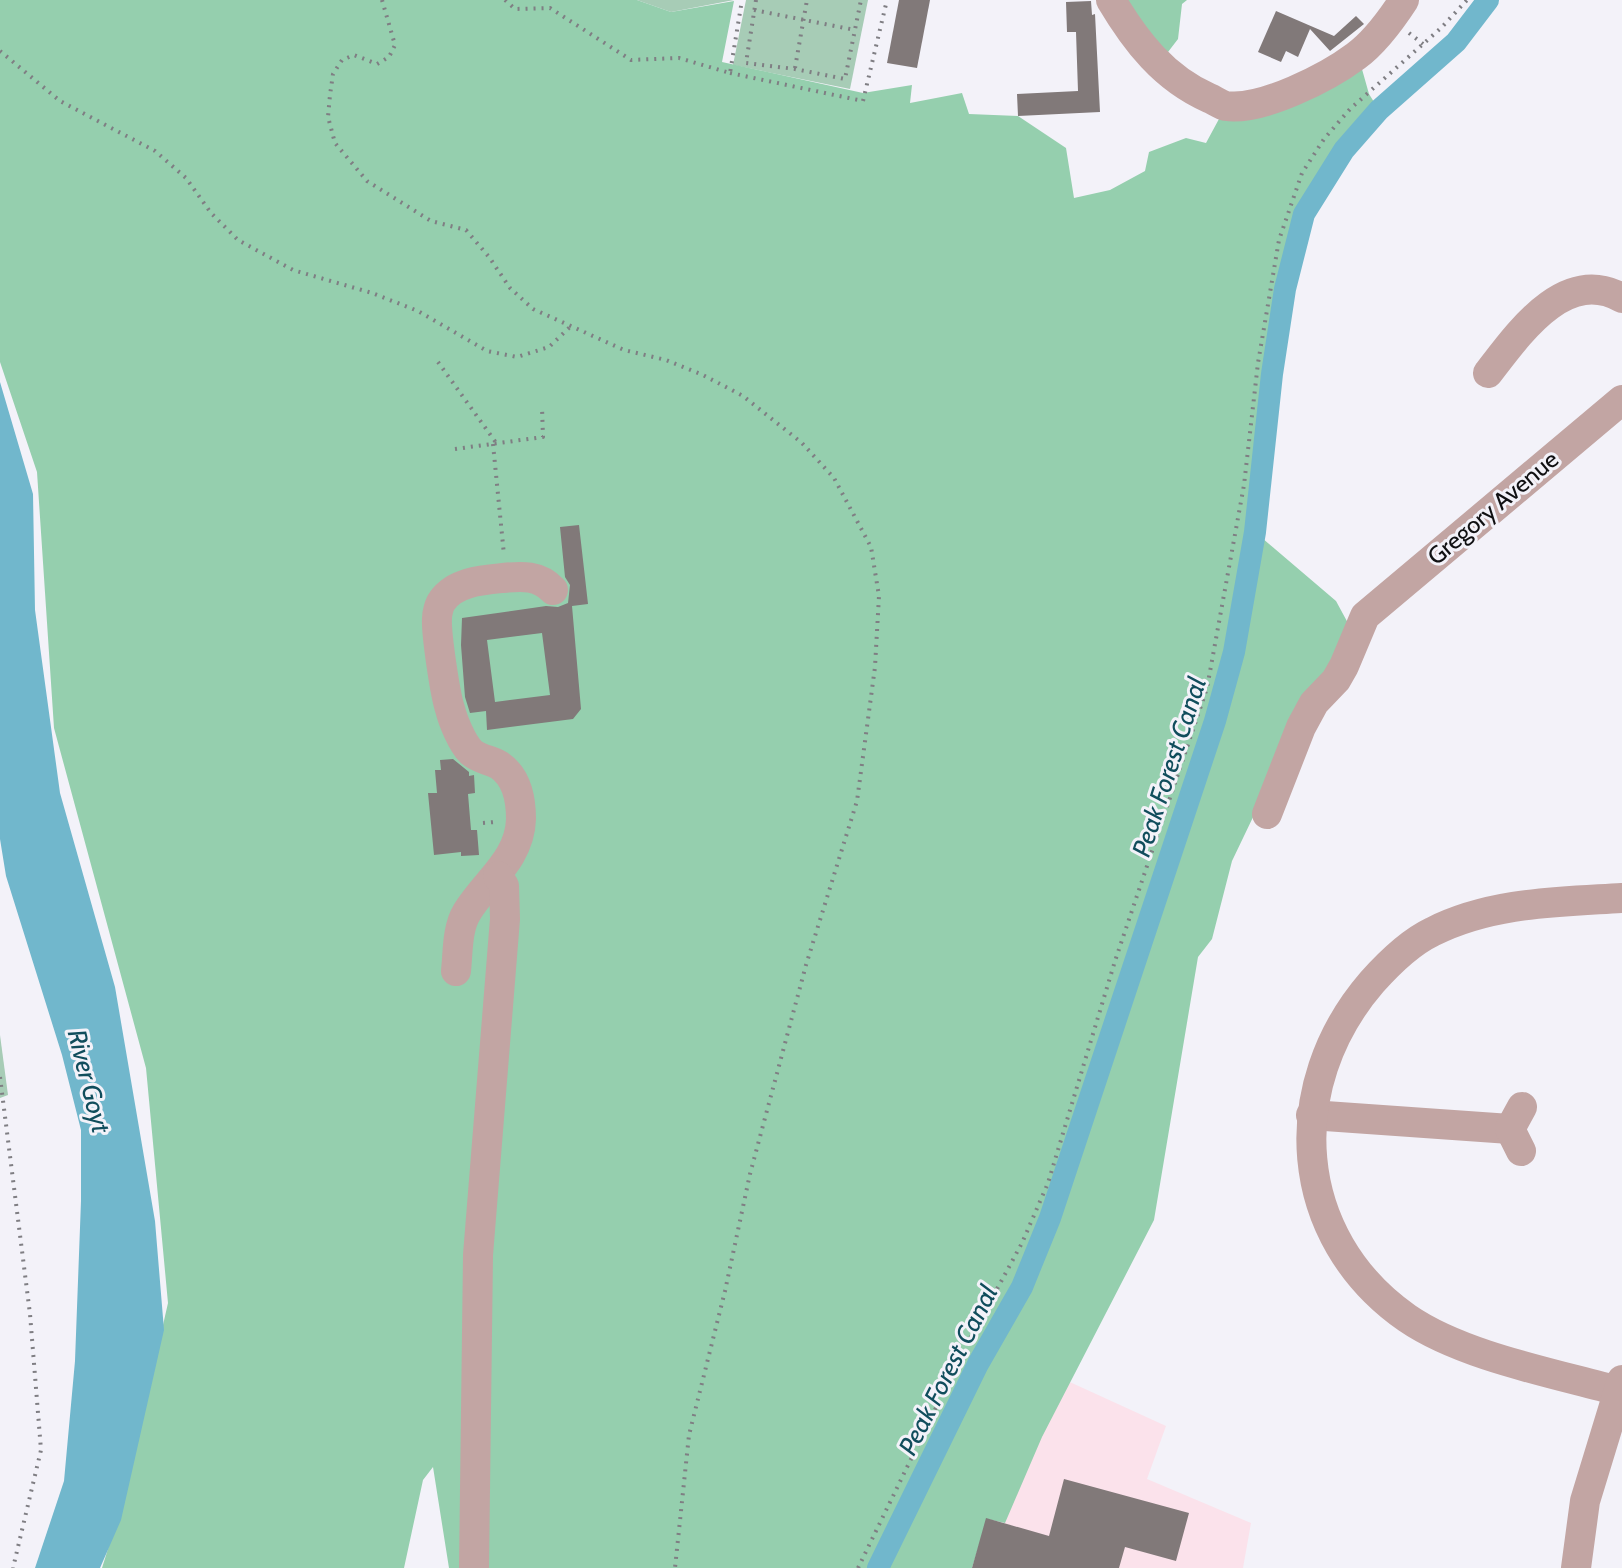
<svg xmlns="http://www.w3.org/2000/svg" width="1622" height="1568" viewBox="0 0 1622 1568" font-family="Cabin,sans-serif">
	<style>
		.industrial { fill: #fbe2eb }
		.green { fill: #a7ccb6 }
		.forest { fill: #95cfae }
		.water { fill: #71b7cc }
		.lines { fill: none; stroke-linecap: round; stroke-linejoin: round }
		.canal { stroke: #71b7cc; stroke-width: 22 }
		.building { fill: #817979; fill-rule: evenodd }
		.path { stroke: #7f7e83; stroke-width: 4; stroke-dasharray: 2 6; stroke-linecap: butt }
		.minor { stroke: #c2a5a3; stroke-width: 30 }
		.labels { text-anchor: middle; stroke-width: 6; stroke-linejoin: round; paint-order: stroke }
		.street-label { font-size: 24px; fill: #101012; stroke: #f3f2f9 }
		.water-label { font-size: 26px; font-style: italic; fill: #104d5c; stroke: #f3f2f9 }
	</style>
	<rect width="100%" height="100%" fill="#f3f2f9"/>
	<path class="industrial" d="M 1061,1378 L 1166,1426 L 1147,1479 L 1251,1523 L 1243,1568 L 976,1568 L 1000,1531 Z"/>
	<g class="green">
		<path d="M 637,0 L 734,0 L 671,12 Z"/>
		<path d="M 746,0 L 868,0 L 850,89 L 733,65 Z"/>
		<path d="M 0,1035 L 8,1095 L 0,1098 Z"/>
	</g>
	<g class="forest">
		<path d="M 0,0 L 637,0 L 671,12 L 734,1 L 722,62 L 863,93 L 912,85 L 910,103 L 962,93 L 969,114 L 1018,116 L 1066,148 L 1074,198 L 1110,190 L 1145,171 L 1149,152 L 1186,138 L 1206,143 L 1226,106 L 1358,55 L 1369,94 L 1379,110 L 1344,150 L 1304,214 L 1295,246 L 1272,374 L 1255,532 L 1336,601 L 1349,625 L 1334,676 L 1314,690 L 1232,861 L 1212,939 L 1198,957 L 1154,1220 L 1042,1437 L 1005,1523 L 987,1519 L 972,1568 L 449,1568 L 433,1467 L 423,1480 L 404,1568 L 102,1568 L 123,1501 L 168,1303 L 146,1068 L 54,728 L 37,472 L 0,362 Z"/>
		<path d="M 1111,0 L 1187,0 L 1182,4 L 1178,39 L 1158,65 Z"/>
	</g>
	<path class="water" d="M 0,382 L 33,494 L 35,610 L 60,793 L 115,987 L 155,1221 L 164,1330 L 121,1520 L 100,1568 L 35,1568 L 64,1481 L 75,1361 L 81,1201 L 81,1130 L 62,1055 L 6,876 L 0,839 Z"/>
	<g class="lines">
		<path class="canal" d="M 878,1568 L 978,1364 L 1022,1287 L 1050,1218 L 1215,721 L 1234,652 L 1255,532 L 1272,374 L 1285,289 L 1304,214 L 1344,150 L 1379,110 L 1456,42 L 1488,0"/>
	</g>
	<g class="building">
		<path d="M 899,0 L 930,0 L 917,68 L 887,63 Z"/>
		<path d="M 1091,1 L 1092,15 L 1095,14 L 1100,112 L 1018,116 L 1017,94 L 1078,91 L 1076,32 L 1067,32 L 1066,2 Z"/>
		<path d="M 1276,11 L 1334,36 L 1356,16 L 1364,24 L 1330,51 L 1310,29 L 1298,57 L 1286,51 L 1281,62 L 1258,52 Z"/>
		<path d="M 579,525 L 588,604 L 572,606 L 581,709 L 573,719 L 487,730 L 486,711 L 470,713 L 465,697 L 461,645 L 462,618 L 546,606 L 558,607 L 568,603 L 570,585 L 565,577 L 560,527 ZM 542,633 L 550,695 L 495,702 L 487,640 Z"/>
		<path d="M 453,759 L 469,772 L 469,776 L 474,775 L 475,793 L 468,794 L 471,830 L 477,830 L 479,855 L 461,856 L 461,852 L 434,855 L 428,793 L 437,793 L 435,770 L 441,770 L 440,760 Z"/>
		<path d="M 1064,1479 L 1189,1513 L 1176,1561 L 1125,1547 L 1119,1568 L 972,1568 L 986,1518 L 1049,1536 Z"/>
	</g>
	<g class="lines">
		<g class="path">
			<path d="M 382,0 L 395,45 L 389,57 L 377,64 L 354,55 L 342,60 L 333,74 L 330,95 L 328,117 L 335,143 L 367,181 L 431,221 L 466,230 L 489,257 L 510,288 L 533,309 L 624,350 L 666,360 L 703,375 L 743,396 L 802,443 L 834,478 L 871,547 L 879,596 L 875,667 L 857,801 L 806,965 L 750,1174 L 725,1291 L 689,1435 L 675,1568"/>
			<path d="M 505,0 L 515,9 L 550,8 L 631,60 L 679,58 L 730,73 L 742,0"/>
			<path d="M 756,0 L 746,63 L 795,69 L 845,79 L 861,0"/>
			<path d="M 754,10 L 855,30"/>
			<path d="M 1409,33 L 1423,44"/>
			<path d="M 0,51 L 60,101 L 155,151 L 186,178 L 211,213 L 238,240 L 293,270 L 372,293 L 418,311 L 487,351 L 517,357 L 549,347 L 571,326"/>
			<path d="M 795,68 L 807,0"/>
			<path d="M 730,73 L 863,101 L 887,0"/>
			<path d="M 438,362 L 497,444"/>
			<path d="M 493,444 L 504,555"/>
			<path d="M 455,449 L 543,437 L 542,407"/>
			<path d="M 483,823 L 495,822"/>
			<path d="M 0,1077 L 30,1314 L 41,1450 L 13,1568"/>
			<path d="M 858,1568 L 966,1346 L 1022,1243 L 1048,1183 L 1115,961 L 1207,688 L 1244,485 L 1258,363 L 1279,240 L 1302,173 L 1324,139 L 1350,109 L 1441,28 L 1467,0"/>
		</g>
		<g class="minor">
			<path d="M 1111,0 C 1136,42 1164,78 1209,98 C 1214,100 1221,105 1226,106 C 1262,111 1328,77 1356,56 C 1375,42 1391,20 1404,0"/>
			<path d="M 1488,373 C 1519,333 1565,266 1622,298"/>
			<path d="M 1267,814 L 1301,727 L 1314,703 L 1336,680 L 1344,666 L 1365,616 L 1622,400"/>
			<path d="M 456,971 C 458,952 457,928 467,912 C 486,881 520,859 521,819 C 521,799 517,777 499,765 C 490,760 479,759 471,752 C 462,743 453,721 450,709 C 445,694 436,633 437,618 C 437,614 439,605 442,601 C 455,582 482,580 503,578 C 522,576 539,575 553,590"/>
			<path d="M 1311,1115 L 1510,1129"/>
			<path d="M 1521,1151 L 1510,1129 L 1522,1107"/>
			<path d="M 1618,1391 C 1553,1373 1462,1356 1407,1318 C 1291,1237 1282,1086 1372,982 C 1389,963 1409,943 1432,932 C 1491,902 1558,902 1622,898"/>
			<path d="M 474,1568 L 478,1255 L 505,919 L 504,886 L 498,876"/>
			<path d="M 1576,1568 L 1585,1501 L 1622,1380"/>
		</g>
	</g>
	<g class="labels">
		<g class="street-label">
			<text transform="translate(1493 508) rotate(-40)" y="8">Gregory Avenue</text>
		</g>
		<g class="water-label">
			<text transform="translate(1169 767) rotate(-72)" y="9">Peak Forest Canal</text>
			<text transform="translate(89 1081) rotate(76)" y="9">River Goyt</text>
			<text transform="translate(948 1370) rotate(-63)" y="9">Peak Forest Canal</text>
		</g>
	</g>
</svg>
